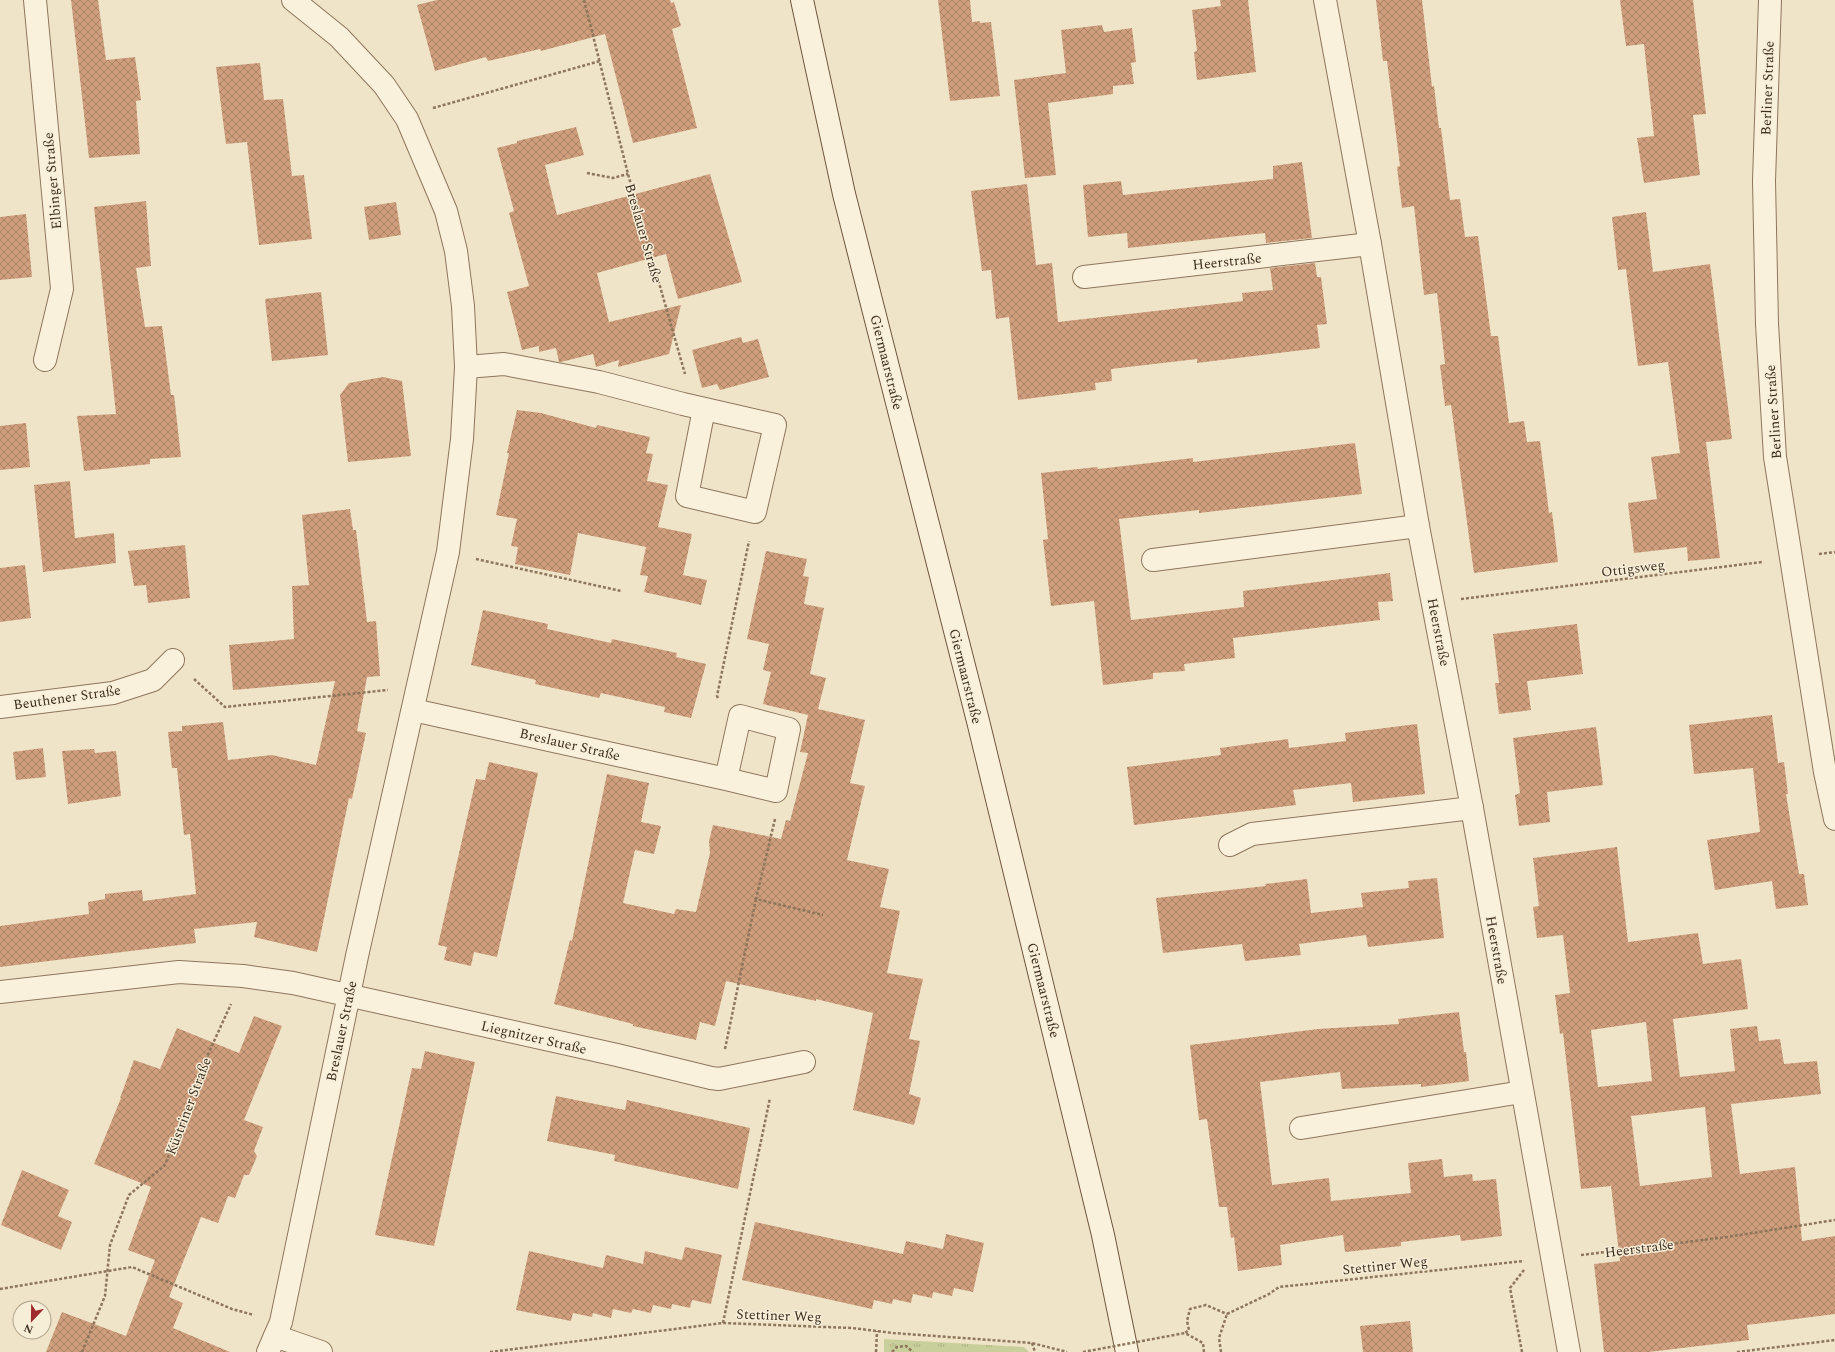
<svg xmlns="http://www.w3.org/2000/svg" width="1835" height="1352" viewBox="0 0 1835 1352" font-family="Spectral,serif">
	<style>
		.grass { fill: url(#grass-tufts) }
		.building { fill: url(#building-cross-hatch); fill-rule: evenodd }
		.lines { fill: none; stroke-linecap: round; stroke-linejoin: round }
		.minor-casing { stroke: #8d765c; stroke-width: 24 }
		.secondary-casing { stroke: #6f573f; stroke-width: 24 }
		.path { stroke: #8d765c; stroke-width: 2.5; stroke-dasharray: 3 2; stroke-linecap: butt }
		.minor { stroke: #faf1dc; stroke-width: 22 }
		.secondary { stroke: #faf1dc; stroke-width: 22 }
		.path-bridge { stroke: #8d765c; stroke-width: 2.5; stroke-dasharray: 3 2; stroke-linecap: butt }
		.labels { text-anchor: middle; stroke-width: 3; stroke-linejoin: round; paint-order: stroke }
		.street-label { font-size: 14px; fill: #3d2e20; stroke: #f7eed8 }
	</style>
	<defs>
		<pattern id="grass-tufts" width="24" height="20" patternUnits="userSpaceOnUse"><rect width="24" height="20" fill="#c9cf9b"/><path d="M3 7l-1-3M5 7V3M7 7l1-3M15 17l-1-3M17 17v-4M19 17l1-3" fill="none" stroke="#aeb285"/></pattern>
		<pattern id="building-cross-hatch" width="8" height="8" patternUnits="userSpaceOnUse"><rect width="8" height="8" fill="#cf9f7d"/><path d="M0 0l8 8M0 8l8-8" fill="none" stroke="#a98266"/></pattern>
	</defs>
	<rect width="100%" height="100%" fill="#f0e4c8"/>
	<path class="grass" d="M 884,1339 L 1024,1347 L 1029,1352 L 884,1352 Z"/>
	<g class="building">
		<path d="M 71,0 L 98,0 L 106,60 L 135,57 L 141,100 L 136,101 L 140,154 L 89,158 Z"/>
		<path d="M 437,0 L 670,0 L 671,3 L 674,2 L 681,26 L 672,29 L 697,128 L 633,143 L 605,34 L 541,51 L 540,49 L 488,61 L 486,57 L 435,71 L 417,5 Z"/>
		<path d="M 938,0 L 970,0 L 972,22 L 980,21 L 980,23 L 991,22 L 1000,96 L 950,101 Z"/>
		<path d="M 1220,0 L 1248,0 L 1256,72 L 1197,80 L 1194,52 L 1197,51 L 1192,10 L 1221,6 Z"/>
		<path d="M 1376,0 L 1422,0 L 1432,87 L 1434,86 L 1439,128 L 1441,128 L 1450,200 L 1460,199 L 1465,237 L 1478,236 L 1491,336 L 1498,336 L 1509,423 L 1524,421 L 1527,442 L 1540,441 L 1549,513 L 1552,512 L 1558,562 L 1474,573 L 1451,405 L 1445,406 L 1440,365 L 1445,364 L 1437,293 L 1424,295 L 1414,206 L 1402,208 L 1397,167 L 1400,166 L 1387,61 L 1383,61 Z"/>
		<path d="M 1620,0 L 1693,0 L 1706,114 L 1693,115 L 1700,175 L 1644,183 L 1637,138 L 1654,136 L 1644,44 L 1626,46 Z"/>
		<path d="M 1102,25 L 1104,32 L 1132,28 L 1136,62 L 1131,63 L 1134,84 L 1113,86 L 1113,94 L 1048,103 L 1056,175 L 1025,178 L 1014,80 L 1066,73 L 1061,30 Z"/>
		<path d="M 260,63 L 264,100 L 283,99 L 292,176 L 304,175 L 312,239 L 259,245 L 247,142 L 226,144 L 216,67 Z"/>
		<path d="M 576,127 L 584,155 L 545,165 L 557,215 L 710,174 L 742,282 L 678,299 L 666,254 L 597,273 L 609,322 L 681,305 L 669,354 L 618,367 L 619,360 L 596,367 L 593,354 L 561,362 L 559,362 L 556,348 L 539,352 L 539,346 L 522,350 L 507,292 L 529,286 L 509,213 L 514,211 L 497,148 L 517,143 L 517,141 Z"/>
		<path d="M 1302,162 L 1312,238 L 1266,243 L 1265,233 L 1128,248 L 1127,233 L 1088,237 L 1083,185 L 1121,181 L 1123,195 L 1273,179 L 1273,166 Z"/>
		<path d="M 1027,184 L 1036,265 L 1052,263 L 1058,322 L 1243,301 L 1242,293 L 1273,290 L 1270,268 L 1315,263 L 1317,277 L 1321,277 L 1327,324 L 1317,325 L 1320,348 L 1197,363 L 1197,359 L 1111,369 L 1112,381 L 1095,383 L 1096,390 L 1018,400 L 1009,317 L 996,319 L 991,270 L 982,271 L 971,191 Z"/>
		<path d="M 146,201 L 151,266 L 136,268 L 145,327 L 162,326 L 171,395 L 174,395 L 181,457 L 150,459 L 150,464 L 84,471 L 77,416 L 116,414 L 94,207 Z"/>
		<path d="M 396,202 L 401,235 L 369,240 L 364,207 Z"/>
		<path d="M 1646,212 L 1653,272 L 1710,264 L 1732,439 L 1706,442 L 1720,558 L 1688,561 L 1687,547 L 1634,553 L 1628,503 L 1657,499 L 1651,457 L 1680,453 L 1668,362 L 1638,366 L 1626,269 L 1618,270 L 1612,217 Z"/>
		<path d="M 26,214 L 32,277 L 0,280 L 0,217 Z"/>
		<path d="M 321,292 L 328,355 L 272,361 L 265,299 Z"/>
		<path d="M 741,337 L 743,343 L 758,339 L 769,377 L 720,390 L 717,384 L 702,388 L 692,350 Z"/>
		<path d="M 383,377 L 402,381 L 411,456 L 348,462 L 340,395 L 349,383 Z"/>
		<path d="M 517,410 L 541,413 L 596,428 L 597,425 L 650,437 L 646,453 L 653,454 L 647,481 L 668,485 L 658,527 L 692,534 L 683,575 L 707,580 L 701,605 L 644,592 L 648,576 L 640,575 L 646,547 L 578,533 L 570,575 L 515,564 L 518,547 L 511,546 L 517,519 L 496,515 L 509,453 L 507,453 Z"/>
		<path d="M 26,423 L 30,467 L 0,470 L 0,426 Z"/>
		<path d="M 1355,443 L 1362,494 L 1199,513 L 1199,510 L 1119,519 L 1131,620 L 1244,607 L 1243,591 L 1390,573 L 1393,601 L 1378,602 L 1380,620 L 1233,638 L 1235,658 L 1184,664 L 1185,671 L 1153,673 L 1153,679 L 1103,685 L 1094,601 L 1051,606 L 1043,540 L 1048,539 L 1041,473 L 1097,467 L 1098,469 L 1193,458 L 1193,462 Z"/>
		<path d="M 70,481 L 75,538 L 114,533 L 116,563 L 43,572 L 34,485 Z"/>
		<path d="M 350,509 L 353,530 L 356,530 L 367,622 L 376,621 L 380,676 L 367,677 L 357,731 L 366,733 L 352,799 L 349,798 L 317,952 L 254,937 L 257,922 L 194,929 L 196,943 L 0,967 L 0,926 L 89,914 L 88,902 L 105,899 L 105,894 L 142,890 L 143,901 L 196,894 L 190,834 L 184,835 L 177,768 L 172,768 L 168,732 L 182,731 L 182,726 L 223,722 L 228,760 L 272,755 L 316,765 L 335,681 L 233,690 L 229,645 L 294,639 L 292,586 L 309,585 L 302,515 Z"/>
		<path d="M 185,545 L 190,598 L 148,603 L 146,585 L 134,586 L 128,551 Z"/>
		<path d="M 766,551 L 807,559 L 803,576 L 809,577 L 804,604 L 824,608 L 810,674 L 826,678 L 818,709 L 865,720 L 850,783 L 865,786 L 847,860 L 889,869 L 880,907 L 900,911 L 887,973 L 923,979 L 909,1039 L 920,1041 L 909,1094 L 921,1098 L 914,1125 L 853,1110 L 873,1013 L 816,999 L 816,1001 L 726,981 L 715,1026 L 700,1022 L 696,1040 L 633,1026 L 633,1024 L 554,1004 L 570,940 L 572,941 L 607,774 L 649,783 L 641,822 L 661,826 L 654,854 L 635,850 L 623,903 L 674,914 L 676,909 L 696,912 L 710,853 L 709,841 L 713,825 L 781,839 L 786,820 L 790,821 L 808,753 L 800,752 L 808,715 L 763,704 L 771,672 L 763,670 L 769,644 L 747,639 Z"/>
		<path d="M 25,565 L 31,618 L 0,622 L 0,568 Z"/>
		<path d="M 483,610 L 548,624 L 547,629 L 611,643 L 612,639 L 677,653 L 676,657 L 706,664 L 691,718 L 664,712 L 665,707 L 601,693 L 599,698 L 535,684 L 536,680 L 471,665 Z"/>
		<path d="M 1577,624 L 1583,674 L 1527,681 L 1531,710 L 1499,714 L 1495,683 L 1499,683 L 1493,634 Z"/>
		<path d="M 1772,715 L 1778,763 L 1784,762 L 1788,794 L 1786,794 L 1799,874 L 1804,874 L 1808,905 L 1776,909 L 1772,881 L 1715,890 L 1707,840 L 1760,832 L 1753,768 L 1694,774 L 1689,725 Z"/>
		<path d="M 1417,724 L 1425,794 L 1353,802 L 1351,783 L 1293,790 L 1296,805 L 1134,825 L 1127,767 L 1221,755 L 1220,748 L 1288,739 L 1289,748 L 1346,741 L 1345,733 Z"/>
		<path d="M 1596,727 L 1603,785 L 1547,792 L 1550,822 L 1519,826 L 1515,795 L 1520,793 L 1513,738 Z"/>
		<path d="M 43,748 L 46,777 L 16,780 L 13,752 Z"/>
		<path d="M 94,749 L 95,753 L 116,751 L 121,796 L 68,804 L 62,751 Z"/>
		<path d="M 489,762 L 538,773 L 497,957 L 474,952 L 471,966 L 444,960 L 447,947 L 438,945 L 476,779 L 485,780 Z"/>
		<path d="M 1617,847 L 1628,942 L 1698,933 L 1703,964 L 1741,959 L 1748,1009 L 1673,1019 L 1680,1077 L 1735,1071 L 1730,1029 L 1757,1026 L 1759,1041 L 1780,1039 L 1784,1064 L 1817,1061 L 1821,1094 L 1731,1104 L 1740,1174 L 1795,1167 L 1802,1241 L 1835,1236 L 1835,1314 L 1747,1325 L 1749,1340 L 1649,1352 L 1604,1352 L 1594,1264 L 1620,1261 L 1611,1186 L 1581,1189 L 1563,1033 L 1560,1034 L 1555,995 L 1570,993 L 1563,935 L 1537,938 L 1533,907 L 1539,906 L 1533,858 ZM 1646,1022 L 1652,1081 L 1598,1087 L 1591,1030 ZM 1705,1107 L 1712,1177 L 1640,1186 L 1631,1116 Z"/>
		<path d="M 1437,878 L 1444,938 L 1368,947 L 1366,935 L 1299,944 L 1301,955 L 1245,961 L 1242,944 L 1163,953 L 1156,898 L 1266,886 L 1265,884 L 1307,879 L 1311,913 L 1363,907 L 1361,893 L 1409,888 L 1408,881 Z"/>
		<path d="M 1459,1012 L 1464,1052 L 1466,1052 L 1469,1081 L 1421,1087 L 1421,1084 L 1342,1089 L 1340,1072 L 1260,1082 L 1272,1185 L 1329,1178 L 1331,1201 L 1411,1193 L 1408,1163 L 1442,1159 L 1444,1177 L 1472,1174 L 1473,1181 L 1496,1179 L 1502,1236 L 1461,1241 L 1460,1235 L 1401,1242 L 1401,1246 L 1345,1252 L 1343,1235 L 1280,1245 L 1282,1265 L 1238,1271 L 1234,1237 L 1231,1238 L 1227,1207 L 1219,1207 L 1207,1119 L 1199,1120 L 1190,1045 L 1318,1029 L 1399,1024 L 1398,1019 Z"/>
		<path d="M 254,1016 L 282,1026 L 244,1120 L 263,1127 L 254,1151 L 257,1156 L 249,1175 L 244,1175 L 235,1198 L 228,1196 L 218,1223 L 201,1217 L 169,1297 L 183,1303 L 173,1328 L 230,1352 L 46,1352 L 62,1312 L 126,1336 L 155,1260 L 128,1250 L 151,1187 L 94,1164 L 121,1098 L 120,1098 L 134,1060 L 160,1069 L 177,1028 L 239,1053 Z"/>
		<path d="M 425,1051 L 475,1062 L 434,1246 L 375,1235 L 412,1068 L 421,1069 Z"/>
		<path d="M 556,1096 L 625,1110 L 627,1100 L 750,1128 L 738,1189 L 614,1161 L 615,1155 L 547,1141 Z"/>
		<path d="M 22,1170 L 69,1190 L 58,1216 L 72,1222 L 61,1250 L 1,1225 Z"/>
		<path d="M 755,1222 L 903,1254 L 906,1241 L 943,1249 L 946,1234 L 984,1243 L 973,1292 L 954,1288 L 952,1296 L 933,1292 L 932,1298 L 913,1294 L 911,1303 L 893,1299 L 892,1304 L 874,1300 L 872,1309 L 742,1280 Z"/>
		<path d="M 685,1247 L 722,1255 L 711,1304 L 692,1300 L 690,1308 L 672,1304 L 671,1309 L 653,1305 L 651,1313 L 633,1309 L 631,1313 L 613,1309 L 611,1318 L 593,1313 L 592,1317 L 573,1313 L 571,1321 L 516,1310 L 529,1251 L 603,1268 L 606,1255 L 643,1264 L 645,1251 L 682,1260 Z"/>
		<path d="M 1410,1321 L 1413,1352 L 1363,1352 L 1360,1326 Z"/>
	</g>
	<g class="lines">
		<defs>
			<g id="minor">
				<path d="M 35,0 L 62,289 L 45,360"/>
				<path d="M 1325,0 L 1370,244 L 1418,526 L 1472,808 L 1569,1352"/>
				<path d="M 1770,0 L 1764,181 L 1767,324 L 1775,457 L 1825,772 L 1835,819"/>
				<path d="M 1084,277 L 1370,244"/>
				<path d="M 466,367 L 504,364 L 599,382 L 683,404 L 775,425 L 755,512 L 687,496 L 704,409"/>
				<path d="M 1153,560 L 1418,526"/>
				<path d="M 0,707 L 113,693 L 153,680 L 173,660"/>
				<path d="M 413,710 L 726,779 L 776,791 L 789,729 L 740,716 L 726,779"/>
				<path d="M 1230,845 L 1252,834 L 1472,808"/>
				<path d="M 0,992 L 179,972 L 243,976 L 293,983 L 617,1055 L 711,1078 L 719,1079 L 804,1062"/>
				<path d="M 1301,1128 L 1522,1092"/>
				<path d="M 275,1336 L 321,1352"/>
				<path d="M 268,1352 L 281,1322 L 357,956 L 448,552 L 462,439 L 466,367 L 463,306 L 456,251 L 446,211 L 407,119 L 384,85 L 339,37 L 293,0"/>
			</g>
			<path id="secondary" d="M 802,0 L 844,194 L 978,721 L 1103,1235 L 1127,1352"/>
		</defs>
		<use href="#minor" class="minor-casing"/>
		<use href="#secondary" class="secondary-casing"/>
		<g class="path">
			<path d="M 584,0 L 628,174 L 685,374"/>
			<path d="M 433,108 L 600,61"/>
			<path d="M 587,173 L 613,178 L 628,174"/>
			<path d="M 1819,554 L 1835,552"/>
			<path d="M 476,559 L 621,591"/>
			<path d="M 1461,599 L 1762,562"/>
			<path d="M 194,679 L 225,707 L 388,690"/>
			<path d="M 718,698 L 717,696 L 749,541"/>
			<path d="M 775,819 L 756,899 L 823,915"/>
			<path d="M 725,1049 L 756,899"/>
			<path d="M 1581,1255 L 1727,1237 L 1835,1220"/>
			<path d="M 0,1289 L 132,1267 L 232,1309 L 254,1315"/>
			<path d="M 1227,1314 L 1269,1294 L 1279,1287 L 1524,1261"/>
			<path d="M 723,1323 L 770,1098"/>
			<path d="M 1032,1343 L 1035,1352"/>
			<path d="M 82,1352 L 105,1296 L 110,1245 L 129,1195 L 165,1165 L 199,1074 L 231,1004"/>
			<path d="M 490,1352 L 723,1323 L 852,1328 L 893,1333 L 1032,1343 L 1067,1352"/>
			<path d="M 876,1352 L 877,1331"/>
			<path d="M 892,1352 L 897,1347 L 906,1346 L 913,1352"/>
			<path d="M 1204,1352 L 1203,1343 L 1185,1333 L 1189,1330 L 1187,1321 L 1190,1309 L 1206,1305 L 1227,1314"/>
			<path d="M 1221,1352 L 1219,1338 L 1227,1314"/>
			<path d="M 1522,1352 L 1510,1288 L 1524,1270"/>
			<path d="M 1737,1352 L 1835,1340"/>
		</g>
		<use href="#minor" class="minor"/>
		<use href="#secondary" class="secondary"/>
		<path class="path-bridge" d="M 1083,1352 L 1185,1333"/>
	</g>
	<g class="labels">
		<g class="street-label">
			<text transform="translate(1767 88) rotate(-88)" y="5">Berliner Straße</text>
			<text transform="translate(52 181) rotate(-95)" y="5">Elbinger Straße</text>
			<text transform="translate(644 233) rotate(74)" y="5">Breslauer Straße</text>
			<text transform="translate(1227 261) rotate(-6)" y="5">Heerstraße</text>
			<text transform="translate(887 362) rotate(76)" y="5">Giermaarstraße</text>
			<text transform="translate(1773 412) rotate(-94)" y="5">Berliner Straße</text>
			<text transform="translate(1633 568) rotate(-7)" y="5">Ottigsweg</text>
			<text transform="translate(1439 632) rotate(79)" y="5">Heerstraße</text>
			<text transform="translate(966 676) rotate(76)" y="5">Giermaarstraße</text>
			<text transform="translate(67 697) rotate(-8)" y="5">Beuthener Straße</text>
			<text transform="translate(570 744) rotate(13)" y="5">Breslauer Straße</text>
			<text transform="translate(1497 950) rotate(80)" y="5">Heerstraße</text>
			<text transform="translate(1044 990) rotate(76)" y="5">Giermaarstraße</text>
			<text transform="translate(341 1031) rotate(-78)" y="5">Breslauer Straße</text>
			<text transform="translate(534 1037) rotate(13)" y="5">Liegnitzer Straße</text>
			<text transform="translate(188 1106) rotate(-69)" y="5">Küstriner Straße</text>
			<text transform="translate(1639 1248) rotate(-7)" y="5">Heerstraße</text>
			<text transform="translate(1385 1265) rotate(-6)" y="5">Stettiner Weg</text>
			<text transform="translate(779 1315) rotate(2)" y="5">Stettiner Weg</text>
		</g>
	</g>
	<g transform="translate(32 1320) rotate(202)"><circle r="19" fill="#f7eed8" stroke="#ada18e"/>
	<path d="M0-3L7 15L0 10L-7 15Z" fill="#9e2a2b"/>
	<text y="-6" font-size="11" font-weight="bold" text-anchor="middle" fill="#3d2e20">N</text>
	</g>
</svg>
